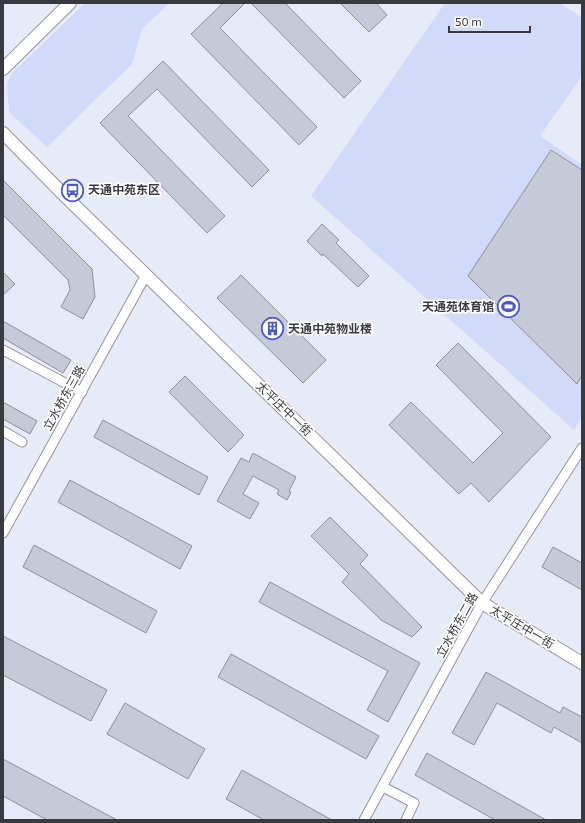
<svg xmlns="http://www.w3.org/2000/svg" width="585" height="823" viewBox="0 0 585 823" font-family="'Exo 2','Noto Sans SC',sans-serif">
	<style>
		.park { fill: #d2daf9 }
		.building { fill: #c6cad6; stroke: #8d909b }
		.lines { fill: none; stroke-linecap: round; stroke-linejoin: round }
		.street-casing { stroke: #91949f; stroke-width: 11 }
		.secondary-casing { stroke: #91949f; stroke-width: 14 }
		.street { stroke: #fff; stroke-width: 9 }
		.secondary { stroke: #fff; stroke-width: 12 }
		.labels { text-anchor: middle; stroke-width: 3.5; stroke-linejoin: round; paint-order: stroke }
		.poi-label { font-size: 12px; font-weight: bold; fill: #393a3f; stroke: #fff; text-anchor: start }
		.street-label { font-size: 12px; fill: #393a3f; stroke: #fff }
	</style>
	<rect width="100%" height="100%" fill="#e7ebf7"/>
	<g class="park">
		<path d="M 85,3 L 169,3 L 142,29 L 132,64 L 47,147 L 9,112 L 7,84 L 12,73 Z"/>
		<path d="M 445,3 L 560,3 L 582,18 L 582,76 L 540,136 L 582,165 L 582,417 L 574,430 L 311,196 Z"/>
	</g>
	<g class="building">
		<path d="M 223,3 L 245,3 L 220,28 L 317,127 L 299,145 L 191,34 Z"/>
		<path d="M 251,3 L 285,3 L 361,81 L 344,98 Z"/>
		<path d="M 340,3 L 376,3 L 387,15 L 369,32 Z"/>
		<path d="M 163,61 L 269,170 L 252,187 L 157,89 L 128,116 L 225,216 L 207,233 L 100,123 Z"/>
		<path d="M 551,150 L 582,170 L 582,375 L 577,384 L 468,276 Z"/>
		<path d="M 3,180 L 92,269 L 95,297 L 83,319 L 61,307 L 70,290 L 68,280 L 3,215 Z"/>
		<path d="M 322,224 L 339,240 L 336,243 L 369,276 L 358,287 L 323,254 L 322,256 L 307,241 Z"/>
		<path d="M 3,272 L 15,284 L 3,295 Z"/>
		<path d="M 241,275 L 326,360 L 303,383 L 217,298 Z"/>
		<path d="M 3,321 L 71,360 L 63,373 L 3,338 Z"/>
		<path d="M 458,343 L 551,437 L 489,502 L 471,483 L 459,494 L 389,425 L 411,402 L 473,463 L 503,433 L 436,365 Z"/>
		<path d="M 185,376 L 244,435 L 228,452 L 169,392 Z"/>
		<path d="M 3,402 L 37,421 L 30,434 L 3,419 Z"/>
		<path d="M 103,420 L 208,477 L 199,495 L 94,437 Z"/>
		<path d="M 253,453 L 296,477 L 289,491 L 291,492 L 287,500 L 277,494 L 279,490 L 253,476 L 243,494 L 259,503 L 250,519 L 217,501 L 241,458 L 249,462 Z"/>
		<path d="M 70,480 L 192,546 L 180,569 L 58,502 Z"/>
		<path d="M 330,517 L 368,555 L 360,564 L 422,627 L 412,637 L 381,620 L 342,582 L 349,574 L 311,536 Z"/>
		<path d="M 34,545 L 157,611 L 146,633 L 23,567 Z"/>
		<path d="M 553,547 L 582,563 L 582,590 L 542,567 Z"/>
		<path d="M 270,582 L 420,663 L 388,722 L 367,710 L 388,671 L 259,602 Z"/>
		<path d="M 3,636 L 107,690 L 91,721 L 3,675 Z"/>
		<path d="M 231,654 L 379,736 L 366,759 L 218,677 Z"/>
		<path d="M 486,672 L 560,713 L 563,707 L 582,717 L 582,743 L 554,727 L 551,733 L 497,703 L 474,745 L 452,733 Z"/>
		<path d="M 125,703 L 205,749 L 188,779 L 107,734 Z"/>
		<path d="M 427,753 L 546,820 L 495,820 L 415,775 Z"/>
		<path d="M 3,759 L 117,820 L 47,820 L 3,796 Z"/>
		<path d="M 242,770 L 332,820 L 264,820 L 226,799 Z"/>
	</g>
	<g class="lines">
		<defs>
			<g id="street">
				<path d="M 3,350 L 82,392"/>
				<path d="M 3,431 L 22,442"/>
				<path d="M 3,533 L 146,275"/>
				<path d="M 383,787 L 414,803 L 406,820"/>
				<path d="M 364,820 L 482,603 L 582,448"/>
			</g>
			<g id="secondary">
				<path d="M 3,69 L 70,3"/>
				<path d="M 3,133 L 65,196 L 482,603 L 582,663"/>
			</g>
		</defs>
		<use href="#street" class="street-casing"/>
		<use href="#secondary" class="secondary-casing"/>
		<use href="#street" class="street"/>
		<use href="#secondary" class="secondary"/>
	</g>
	<defs>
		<symbol id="bus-ring" viewBox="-11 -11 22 22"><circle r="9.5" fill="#fff" stroke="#4c57cd" stroke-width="1.5"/><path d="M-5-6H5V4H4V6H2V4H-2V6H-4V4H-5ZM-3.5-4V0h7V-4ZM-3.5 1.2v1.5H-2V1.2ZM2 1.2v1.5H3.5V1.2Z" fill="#4c57cd"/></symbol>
		<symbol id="stadium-ring" viewBox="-11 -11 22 22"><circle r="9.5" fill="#fff" stroke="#4c57cd" stroke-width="1.5"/><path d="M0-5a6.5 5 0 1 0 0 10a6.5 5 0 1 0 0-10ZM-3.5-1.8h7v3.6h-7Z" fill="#4c57cd"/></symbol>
		<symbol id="building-ring" viewBox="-11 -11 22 22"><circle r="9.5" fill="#fff" stroke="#4c57cd" stroke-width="1.5"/><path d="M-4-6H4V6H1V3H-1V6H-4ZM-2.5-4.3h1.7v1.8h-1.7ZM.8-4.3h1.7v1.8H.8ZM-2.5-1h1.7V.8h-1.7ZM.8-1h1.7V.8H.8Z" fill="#4c57cd"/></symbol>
	</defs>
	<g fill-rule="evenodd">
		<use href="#bus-ring" x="60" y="178" width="25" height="25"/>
		<use href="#stadium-ring" x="496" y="294" width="25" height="25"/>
		<use href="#building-ring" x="260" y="316" width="25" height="25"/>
	</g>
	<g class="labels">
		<g class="poi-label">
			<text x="88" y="194">天通中苑东区</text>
			<text x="494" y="311" text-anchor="end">天通苑体育馆</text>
			<text x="288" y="333">天通中苑物业楼</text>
		</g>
		<g class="street-label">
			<text transform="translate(64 398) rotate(-61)" y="4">立水桥东三路</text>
			<text transform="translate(284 409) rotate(44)" y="4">太平庄中一街</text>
			<text transform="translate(457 625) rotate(-61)" y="4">立水桥东二路</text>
			<text transform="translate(522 627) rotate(31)" y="4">太平庄中一街</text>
		</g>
	</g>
	<rect width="585" height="823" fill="none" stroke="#393a3f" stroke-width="8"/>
	<path d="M449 26v6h81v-6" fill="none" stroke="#393a3f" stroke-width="2"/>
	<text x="455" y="26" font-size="12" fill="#393a3f" stroke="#ffffff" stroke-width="3" paint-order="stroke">50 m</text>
</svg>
